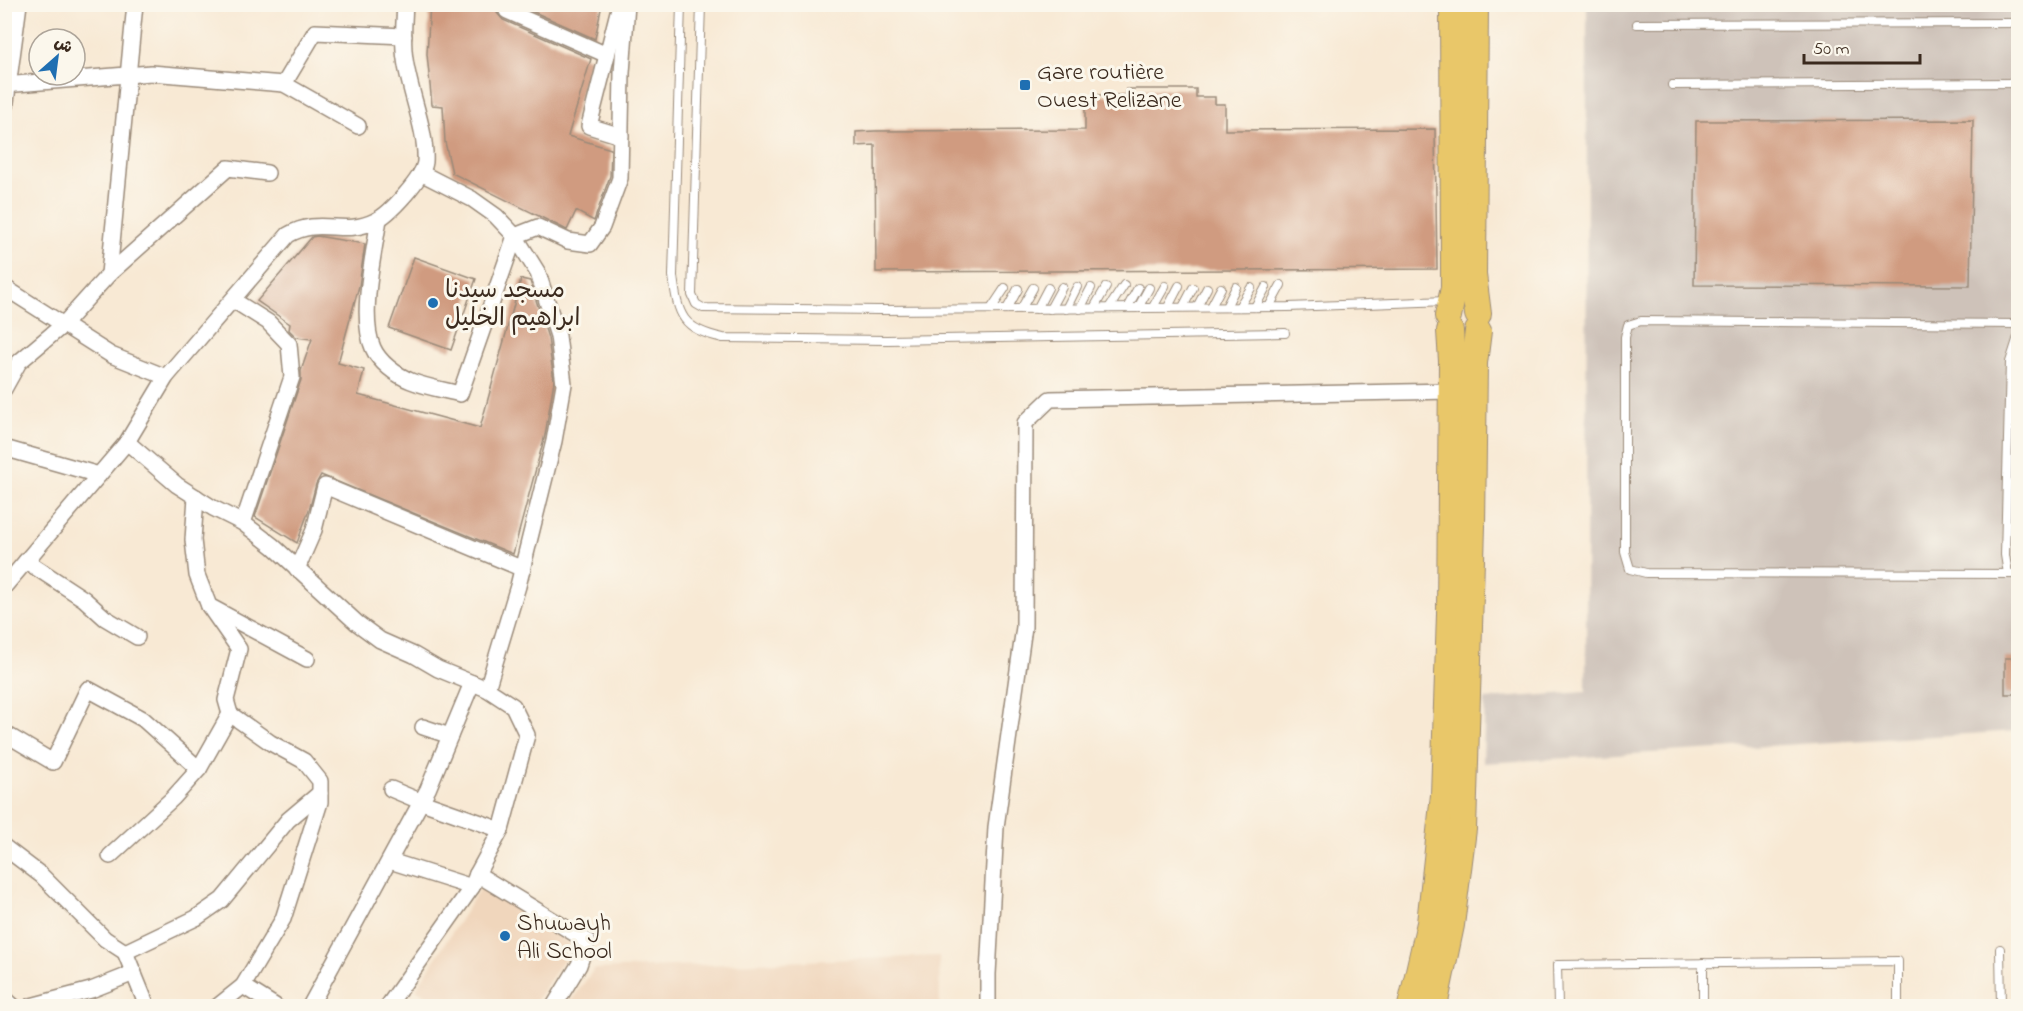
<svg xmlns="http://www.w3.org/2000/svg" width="2023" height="1011" viewBox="0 0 2023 1011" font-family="'Indie Flower','Playpen Sans Arabic',sans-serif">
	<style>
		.built { fill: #f0d6bc }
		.industrial { fill: #cec2b9 }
		.building { fill: #d09b80 }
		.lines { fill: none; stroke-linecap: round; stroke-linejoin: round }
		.service-casing { stroke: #9a8a79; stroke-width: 10 }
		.minor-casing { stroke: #9a8a79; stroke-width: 18 }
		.trunk-casing { stroke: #9a8a79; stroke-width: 28 }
		.service { stroke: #fff; stroke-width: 8 }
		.minor { stroke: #fff; stroke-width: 15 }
		.trunk { stroke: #e9c769; stroke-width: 26 }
		.poi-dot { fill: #1f6fb2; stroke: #fbf7ec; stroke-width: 2 }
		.labels { text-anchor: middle; stroke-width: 6; stroke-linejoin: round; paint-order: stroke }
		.poi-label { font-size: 24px; fill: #3b2a1e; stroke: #fbf7ec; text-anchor: start }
	</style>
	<rect width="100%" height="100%" fill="#fbf7ec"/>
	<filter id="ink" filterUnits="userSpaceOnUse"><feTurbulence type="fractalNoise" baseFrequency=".0167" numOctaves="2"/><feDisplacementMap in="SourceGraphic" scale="12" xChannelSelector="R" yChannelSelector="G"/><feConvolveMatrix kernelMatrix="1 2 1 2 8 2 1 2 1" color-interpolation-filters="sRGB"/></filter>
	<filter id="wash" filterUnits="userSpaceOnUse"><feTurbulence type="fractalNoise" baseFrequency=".008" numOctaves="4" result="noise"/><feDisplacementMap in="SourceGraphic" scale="24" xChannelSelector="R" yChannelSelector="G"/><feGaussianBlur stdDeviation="1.35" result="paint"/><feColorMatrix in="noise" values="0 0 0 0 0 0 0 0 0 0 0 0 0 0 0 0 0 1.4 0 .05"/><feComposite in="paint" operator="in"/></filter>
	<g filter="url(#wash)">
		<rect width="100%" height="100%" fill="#f8e9d4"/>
		<g class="built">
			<path d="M 482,885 L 548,926 L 572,947 L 533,1006 L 424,1006 L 429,997 L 416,989 Z"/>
			<path d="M 939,956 L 940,1006 L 567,1006 L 594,969 Z"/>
		</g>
		<path class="industrial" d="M 1587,5 L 2018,5 L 2018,731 L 1483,763 L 1485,699 L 1586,692 Z"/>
		<g id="blocks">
			<g class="building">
				<path d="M 430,4 L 500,4 L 497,13 L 503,20 L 591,59 L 568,136 L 611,149 L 610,176 L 594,221 L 576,211 L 567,230 L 452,173 L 445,142 L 443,106 L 432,105 L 427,54 Z"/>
				<path d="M 516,4 L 602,4 L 595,39 Z"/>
				<path d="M 1126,89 L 1196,89 L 1196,97 L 1215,97 L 1215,104 L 1225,104 L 1225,130 L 1435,129 L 1437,269 L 876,272 L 875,145 L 856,146 L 856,132 L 875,131 L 1085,130 L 1085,101 L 1096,101 L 1096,95 L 1126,95 Z"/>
				<path d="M 1973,120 L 1970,286 L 1694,285 L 1696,121 Z"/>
				<path d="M 317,236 L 365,244 L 359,286 L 338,363 L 364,370 L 358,395 L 480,428 L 521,279 L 530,281 L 548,338 L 554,381 L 545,435 L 513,554 L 321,475 L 316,484 L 310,507 L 297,543 L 255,517 L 301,380 L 301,371 L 312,339 L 296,337 L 289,330 L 290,324 L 257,301 L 312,237 Z"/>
				<path d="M 414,257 L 476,279 L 451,350 L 389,328 Z"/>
				<rect x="2005" y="658" width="14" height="36"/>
			</g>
		</g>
	</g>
	<g filter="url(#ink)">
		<use href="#blocks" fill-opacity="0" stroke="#9a8a79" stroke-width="1.5"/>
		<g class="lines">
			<defs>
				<g id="service">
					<path d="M 681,4 L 673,276 C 678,316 682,329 723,338 L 887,340 L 1285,333"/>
					<path d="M 701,4 L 692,295 L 696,304 L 703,308 L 878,310 L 1288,307 L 1447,301"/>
					<path d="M 1637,24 L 2018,23"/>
					<path d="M 1672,85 L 2018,83"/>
					<path d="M 1153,307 L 1165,286"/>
					<path d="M 1168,307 L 1179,286"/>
					<path d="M 1183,307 L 1193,288"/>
					<path d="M 1197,307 L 1207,288"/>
					<path d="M 1211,307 L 1221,288"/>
					<path d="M 1226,307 L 1236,287"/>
					<path d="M 1239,307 L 1251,288"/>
					<path d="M 1255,307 L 1266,287"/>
					<path d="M 1269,307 L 1281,285"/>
					<path d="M 1094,308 L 1106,287"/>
					<path d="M 1109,308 L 1124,285"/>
					<path d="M 1127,308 L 1138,288"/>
					<path d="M 1138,308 L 1149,288"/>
					<path d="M 991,309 L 1005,288"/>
					<path d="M 1007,309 L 1018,289"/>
					<path d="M 1021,309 L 1033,288"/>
					<path d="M 1037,309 L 1048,288"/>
					<path d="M 1050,309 L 1062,287"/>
					<path d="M 1066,309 L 1077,287"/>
					<path d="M 1080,309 L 1091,288"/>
					<path d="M 2018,324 L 1641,321 L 1628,325 L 1625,337 L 1625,552 L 1630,569 L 1646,573 L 2018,574"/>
					<path d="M 2008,574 L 2005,555 L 2010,362 L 2018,337"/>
					<path d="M 2000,949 L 2001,1006"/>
					<path d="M 1703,963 L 1703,1006"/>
					<path d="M 1558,1006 L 1557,965 L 1898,961 L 1898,1006"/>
				</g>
				<g id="minor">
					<path d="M 620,4 L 589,126 L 621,136"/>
					<path d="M 507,11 L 607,55"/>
					<path d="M 284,84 L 315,32 L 404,36"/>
					<path d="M 4,85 L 151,73 L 284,84 L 358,126"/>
					<path d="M 4,117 L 19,4"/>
					<path d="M 421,173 L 472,199 L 496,216 L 515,236 L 538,273 L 558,336 L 564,384 L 554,441 L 518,586 L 487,689"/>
					<path d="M 379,219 C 374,253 359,317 373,348 C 379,362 396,375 411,381 C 426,387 444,390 460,394 L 515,236 L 538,227 L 568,241 L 590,244 L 602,227 L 620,178 L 622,73 L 627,4"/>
					<path d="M 109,274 L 135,4"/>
					<path d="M 4,287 L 111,355 L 166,377"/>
					<path d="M 233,300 L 268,322 L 289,344 L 292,377 L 243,523"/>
					<path d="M 4,389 L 19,362 L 63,325 L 109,274 L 228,168 L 267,173"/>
					<path d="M 127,442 L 177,485 L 213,508 L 243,523 L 273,546 L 357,623 L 380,640 L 414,655 L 438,669 L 487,689 L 513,706 L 527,735 L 501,830 L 477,874 L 472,887 L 388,1006"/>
					<path d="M 4,448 L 99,475"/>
					<path d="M 196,497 L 193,540 L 197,575 L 209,606 L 307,659"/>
					<path d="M 26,561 L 84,599 L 105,618 L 137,637"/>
					<path d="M 297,569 L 314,530 L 325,486 L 523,569"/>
					<path d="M 4,587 L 127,442 L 166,377 L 288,235 C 320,216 343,237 375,221 C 390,214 423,178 425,162 C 427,131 409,91 405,59 C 402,41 404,23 405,4"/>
					<path d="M 209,606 L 239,649 L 226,700 L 230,714 L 271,743 L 304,761 L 320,781 L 320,802 L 283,919 L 243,986 L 218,1006"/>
					<path d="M 423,727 L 450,736"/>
					<path d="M 4,733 L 53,762 L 88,689 L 143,719 L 199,769 L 230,714"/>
					<path d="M 391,789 L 422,802 L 501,830"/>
					<path d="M 4,847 L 41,875 L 105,939 L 125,952 L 147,1006"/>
					<path d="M 110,856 L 173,798 L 199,769"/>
					<path d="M 390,861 L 472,887"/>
					<path d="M 477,874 L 587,941 L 579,965 L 554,1006"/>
					<path d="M 125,952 L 196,918 L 222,900 L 288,820 L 320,793"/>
					<path d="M 243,986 L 275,1006"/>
					<path d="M 4,998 L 13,1006"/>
					<path d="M 31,1006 L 91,990 L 134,973"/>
					<path d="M 310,1006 L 428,789 L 472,683"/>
					<path d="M 988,1006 L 988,974 L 996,827 L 1024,627 L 1025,423 L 1050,399 L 1452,391"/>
				</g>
				<g id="trunk">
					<path d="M 1475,4 L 1473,275 L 1478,314"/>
					<path d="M 1448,316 L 1454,288 L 1454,270 L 1453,4"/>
					<path d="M 1411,1006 L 1430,923 L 1444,795 L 1450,614 L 1452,361 L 1450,331"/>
					<path d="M 1434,1006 L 1451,925 L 1463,829 L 1472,526 L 1474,363 L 1478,331"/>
				</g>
			</defs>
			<use href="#service" class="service-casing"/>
			<use href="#minor" class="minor-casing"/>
			<use href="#trunk" class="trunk-casing"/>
			<use href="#service" class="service"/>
			<use href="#minor" class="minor"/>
			<use href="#trunk" class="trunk"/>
		</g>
	</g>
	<g class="poi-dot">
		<rect x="1019" y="79" width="12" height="12" rx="3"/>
		<circle cx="433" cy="303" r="6"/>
		<circle cx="505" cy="936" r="6"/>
	</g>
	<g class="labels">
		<g class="poi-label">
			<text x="1037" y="79">Gare routière<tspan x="1037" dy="28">Ouest Relizane</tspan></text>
			<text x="445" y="297">مسجد سيدنا<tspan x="445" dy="28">ابراهيم الخليل</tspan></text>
			<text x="517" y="930">Shuwayh<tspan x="517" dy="28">Ali School</tspan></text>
		</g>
	</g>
	<rect width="2023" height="1011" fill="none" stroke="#fbf7ec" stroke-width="24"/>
	<g transform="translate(57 57) rotate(28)"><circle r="28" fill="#fbf7ec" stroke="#aea59a" stroke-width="1.5"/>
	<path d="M0-4.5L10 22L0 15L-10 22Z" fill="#1f6fb2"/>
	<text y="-9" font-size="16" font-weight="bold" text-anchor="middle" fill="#3b2a1e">ش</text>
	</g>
	<path d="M1804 54v9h116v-9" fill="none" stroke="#3b2a1e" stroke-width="3"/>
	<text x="1813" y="54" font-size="18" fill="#3b2a1e" stroke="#fbf7ec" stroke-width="4.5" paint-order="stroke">50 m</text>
</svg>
